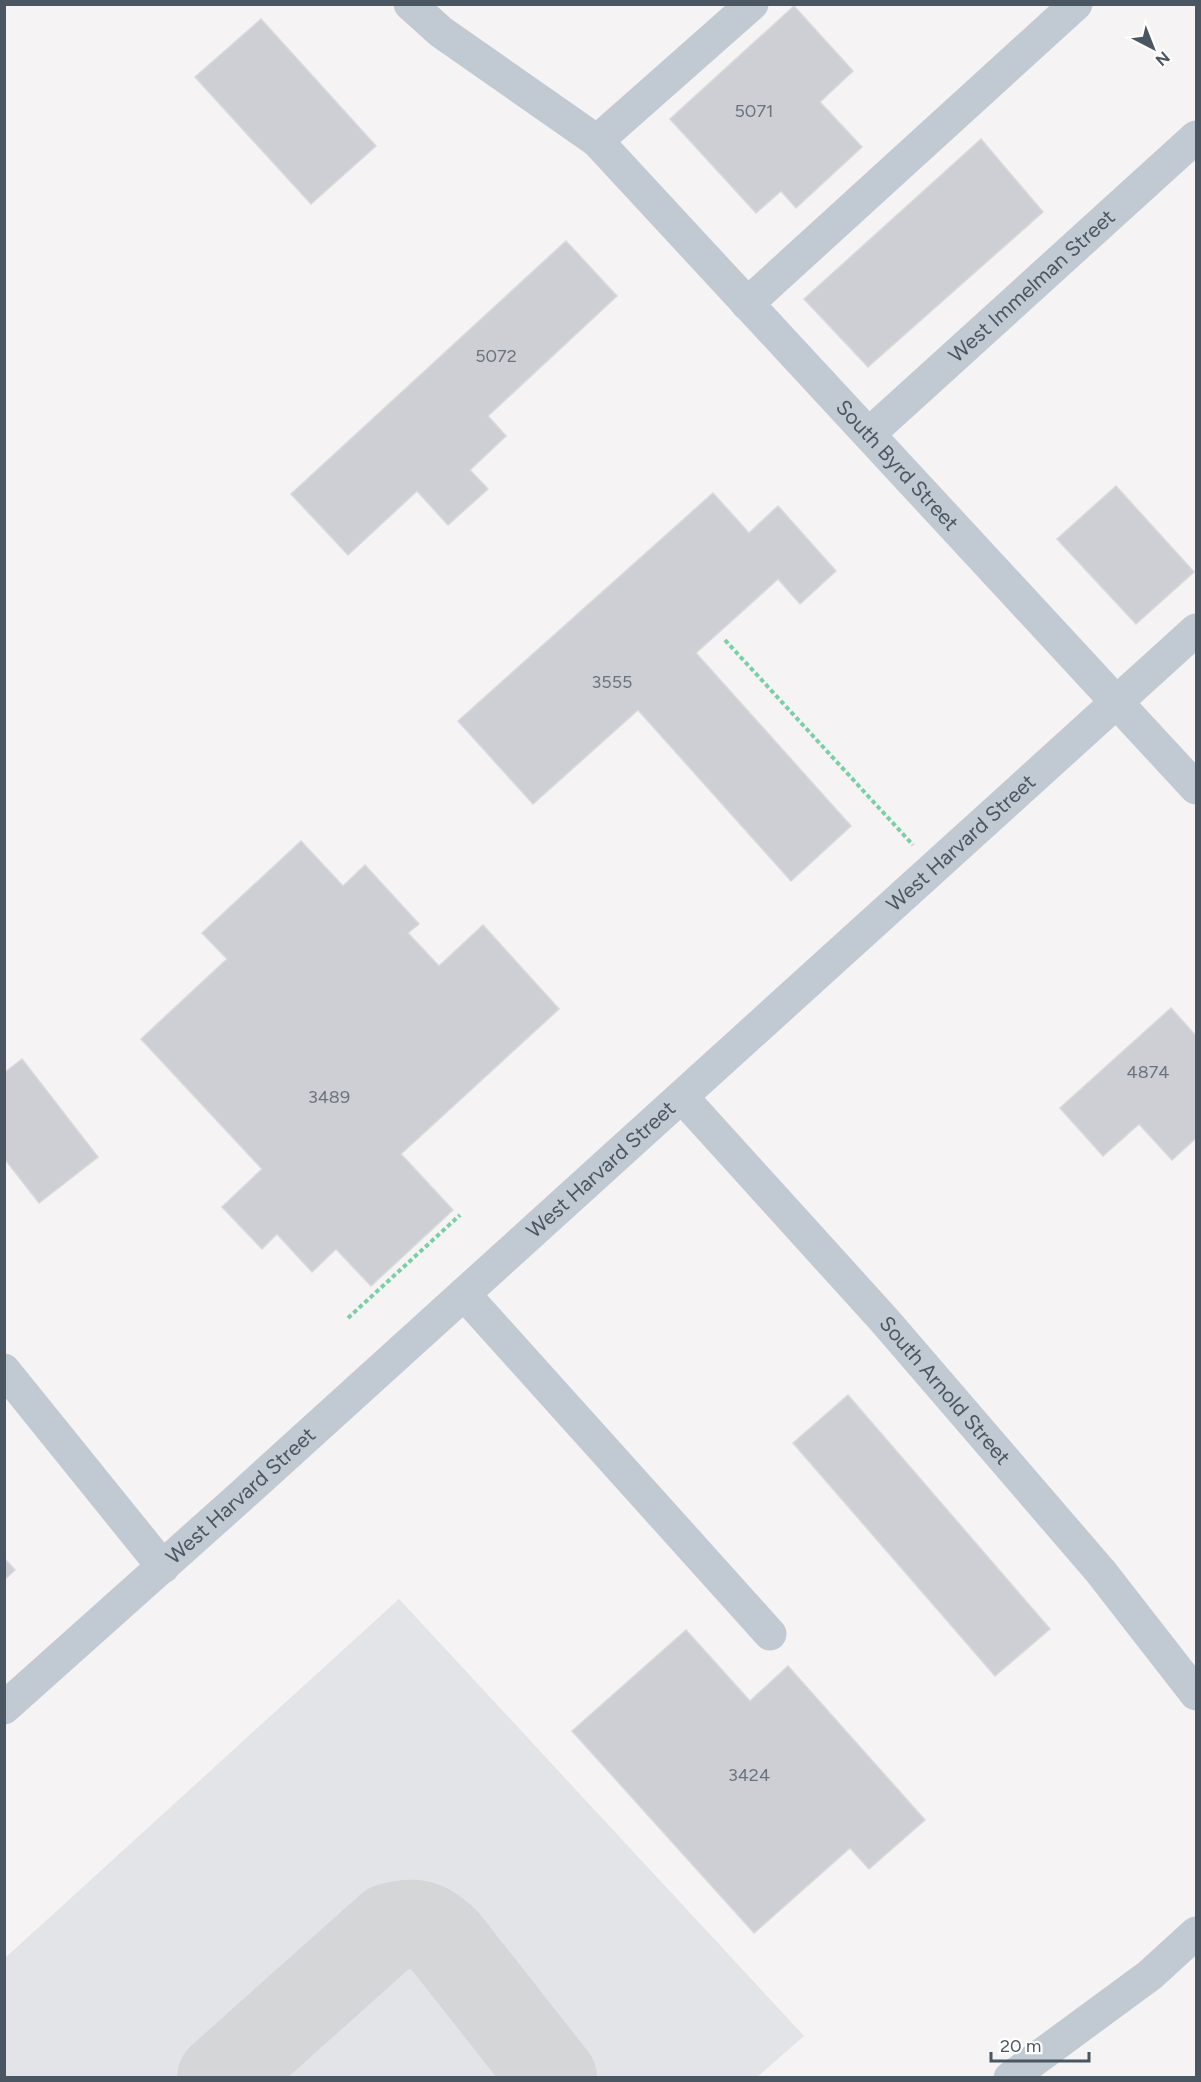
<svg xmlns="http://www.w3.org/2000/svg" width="1201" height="2082" viewBox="0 0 1201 2082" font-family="Figtree,sans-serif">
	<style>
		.airport { fill: #e2e4e7 }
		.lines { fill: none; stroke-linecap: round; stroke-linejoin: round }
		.taxiway { stroke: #d5d6d8; stroke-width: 88 }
		.building { fill: #cdcfd5; stroke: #d7d9de; stroke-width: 1.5 }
		.path { stroke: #7ad0a6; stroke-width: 4; stroke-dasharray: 4.5 3; stroke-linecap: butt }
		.minor { stroke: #c1cad2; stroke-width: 33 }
		.labels { text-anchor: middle; stroke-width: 5; stroke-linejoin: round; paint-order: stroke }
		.number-label { font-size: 18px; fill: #6b747e }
		.street-label { font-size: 21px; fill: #4a5661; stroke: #fff }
	</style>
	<rect width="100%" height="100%" fill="#f5f3f3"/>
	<path class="airport" d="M 399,1599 L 804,2036 L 757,2077 L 5,2077 L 5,1958 Z"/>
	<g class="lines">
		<path class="taxiway" d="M 221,2078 L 390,1927 C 415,1920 426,1923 445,1941 L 553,2078"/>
	</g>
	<g class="building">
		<path d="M 794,6 L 853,71 L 820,102 L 862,147 L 796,208 L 781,191 L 756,213 L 670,119 Z"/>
		<path d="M 261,19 L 376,146 L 311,204 L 195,77 Z"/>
		<path d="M 981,139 L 1043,212 L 868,367 L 804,299 Z"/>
		<path d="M 566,241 L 617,296 L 488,416 L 506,436 L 470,470 L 488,489 L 448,525 L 417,491 L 348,555 L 291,494 Z"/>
		<path d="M 1116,486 L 1194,572 L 1136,624 L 1057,539 Z"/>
		<path d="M 713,493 L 749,533 L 778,506 L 836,571 L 800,604 L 778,579 L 696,653 L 851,826 L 791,881 L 638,710 L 533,804 L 458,721 Z"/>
		<path d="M 301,841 L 343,886 L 365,865 L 419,924 L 408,933 L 439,966 L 483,925 L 559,1009 L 401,1154 L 453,1210 L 371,1286 L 336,1249 L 312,1272 L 277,1234 L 262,1249 L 222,1207 L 262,1169 L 141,1039 L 227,959 L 202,933 Z"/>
		<path d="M 1171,1008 L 1196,1036 L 1196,1138 L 1172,1160 L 1139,1124 L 1103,1156 L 1060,1108 Z"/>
		<path d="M 22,1059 L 98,1157 L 39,1203 L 4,1158 L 4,1073 Z"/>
		<path d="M 848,1395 L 1050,1629 L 995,1676 L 793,1443 Z"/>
		<path d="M 4,1558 L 15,1570 L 4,1580 Z"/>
		<path d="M 686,1630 L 750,1701 L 788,1666 L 925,1820 L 869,1869 L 850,1848 L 754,1933 L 572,1731 Z"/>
	</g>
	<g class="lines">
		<g class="path">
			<path d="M 725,640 L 913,845"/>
			<path d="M 348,1318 L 460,1215"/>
		</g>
		<g class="minor">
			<path id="s1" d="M 410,4 L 441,32 L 597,141 L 1196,788"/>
			<path d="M 597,141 L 752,4"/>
			<path d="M 747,304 L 1076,4"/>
			<path id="s2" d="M 869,434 L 1196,137"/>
			<path id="s3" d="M 682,1097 L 885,1321 L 1101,1572 L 1196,1694"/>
			<path d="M 464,1294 L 770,1634"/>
			<path d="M 4,1370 L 163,1567"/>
			<path id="s4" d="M 4,1708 L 239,1498 L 1196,630"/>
			<path d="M 1010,2078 L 1150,1975 L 1196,1933"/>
		</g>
	</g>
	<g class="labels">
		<g class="number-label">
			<text x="754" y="117">5071</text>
			<text x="496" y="362">5072</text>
			<text x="612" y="688">3555</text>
			<text x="1148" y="1078">4874</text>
			<text x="329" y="1103">3489</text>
			<text x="749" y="1781">3424</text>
		</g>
		<g class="street-label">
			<text dy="7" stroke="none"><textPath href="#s2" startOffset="220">West Immelman Street</textPath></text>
			<text dy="7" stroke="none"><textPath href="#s1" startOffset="674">South Byrd Street</textPath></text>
			<text dy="7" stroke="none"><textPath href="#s4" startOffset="1290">West Harvard Street</textPath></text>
			<text dy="7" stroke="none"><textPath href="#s4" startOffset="804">West Harvard Street</textPath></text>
			<text dy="7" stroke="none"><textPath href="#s3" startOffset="394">South Arnold Street</textPath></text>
			<text dy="7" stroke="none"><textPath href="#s4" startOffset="318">West Harvard Street</textPath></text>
		</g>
	</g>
	<rect width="1201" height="2082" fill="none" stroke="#4a5661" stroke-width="12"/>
	<g transform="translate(1153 48) rotate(138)" stroke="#ffffff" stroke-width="4.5" paint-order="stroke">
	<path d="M0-4.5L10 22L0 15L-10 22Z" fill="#4a5661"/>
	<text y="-9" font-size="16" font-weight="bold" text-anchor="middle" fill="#4a5661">N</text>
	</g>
	<path d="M991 2052v9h98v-9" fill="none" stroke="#4a5661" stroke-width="3"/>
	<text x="1000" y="2052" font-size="18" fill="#4a5661" stroke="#ffffff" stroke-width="4.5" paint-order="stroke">20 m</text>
</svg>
